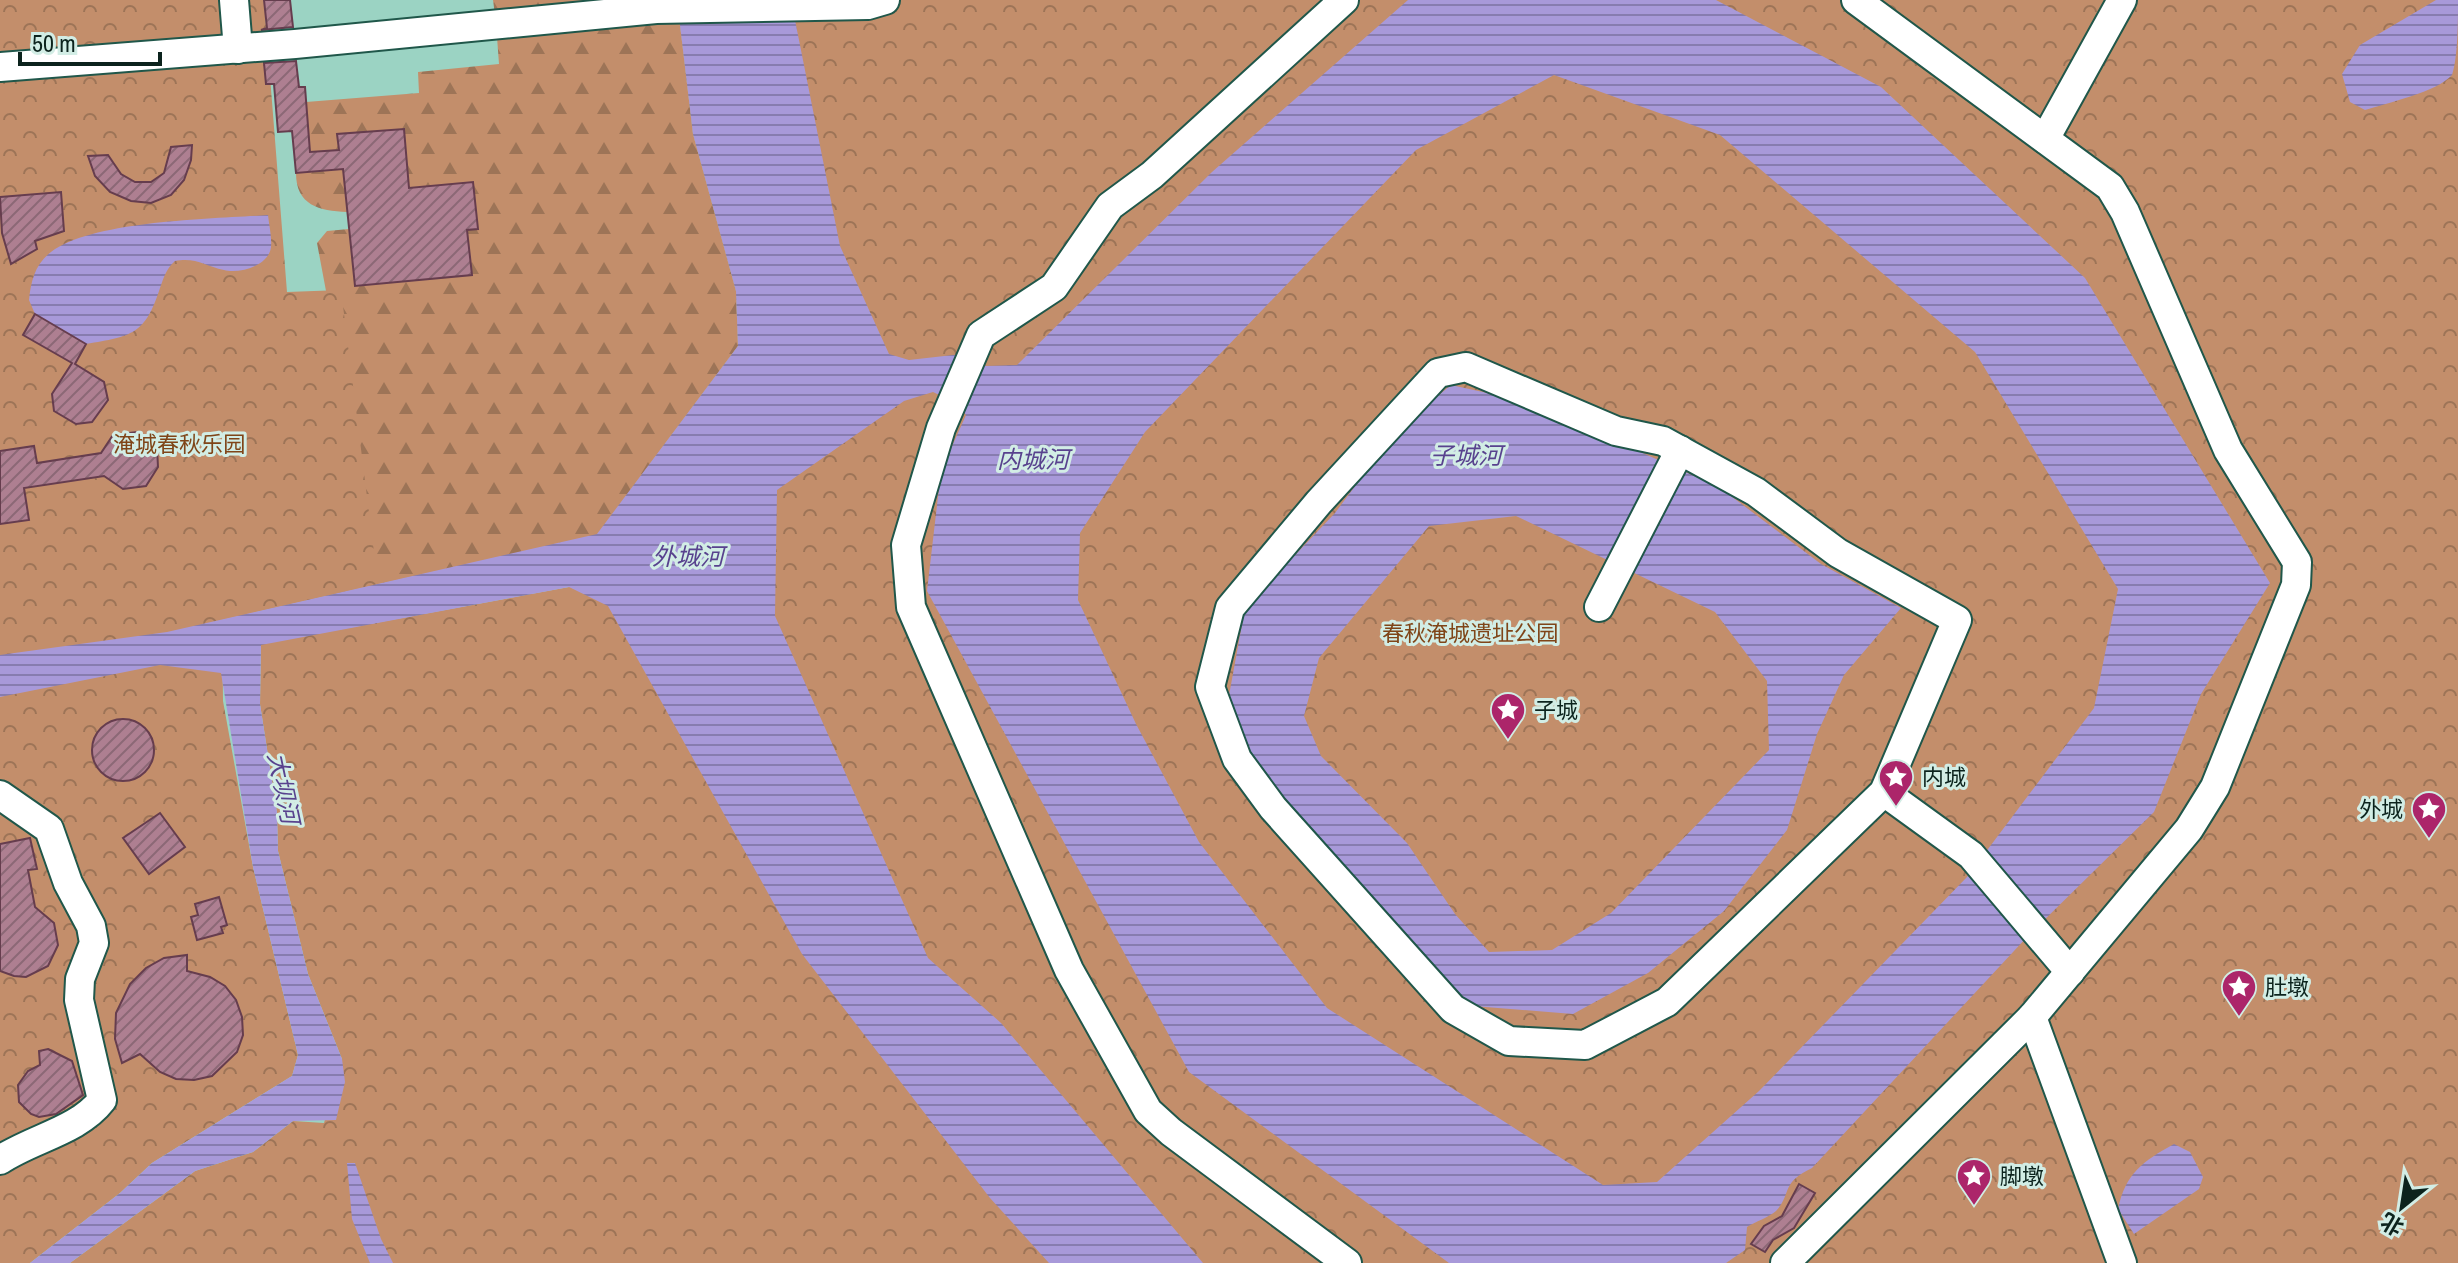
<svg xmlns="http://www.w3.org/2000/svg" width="2458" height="1263" viewBox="0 0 2458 1263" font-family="'Archivo Narrow','Noto Sans SC',sans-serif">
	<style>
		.forest { fill: url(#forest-firs) }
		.park { fill: url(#park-crowns) }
		.water { fill: url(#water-rules); fill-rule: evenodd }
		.building { fill: url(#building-hatch); stroke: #663d4e; stroke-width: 2 }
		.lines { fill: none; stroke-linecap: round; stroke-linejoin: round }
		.minor-casing { stroke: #20574a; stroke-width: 32 }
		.minor { stroke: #fff; stroke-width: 28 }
		.labels { text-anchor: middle; stroke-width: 6; stroke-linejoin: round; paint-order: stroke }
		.park-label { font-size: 22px; fill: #7f4518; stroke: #d2ede5 }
		.poi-label { font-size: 22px; fill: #0c231d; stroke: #d2ede5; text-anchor: start }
		.water-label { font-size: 24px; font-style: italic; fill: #58428e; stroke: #d2ede5 }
	</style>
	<defs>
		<pattern id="forest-firs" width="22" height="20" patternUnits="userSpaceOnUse" patternTransform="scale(2)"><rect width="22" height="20" fill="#c38e6b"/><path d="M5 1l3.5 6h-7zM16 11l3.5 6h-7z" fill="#9d7457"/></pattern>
		<pattern id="park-crowns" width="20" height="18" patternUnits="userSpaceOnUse" patternTransform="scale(2)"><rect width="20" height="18" fill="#c38e6b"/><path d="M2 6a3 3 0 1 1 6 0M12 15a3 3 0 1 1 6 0" fill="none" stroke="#9d7457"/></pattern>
		<pattern id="water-rules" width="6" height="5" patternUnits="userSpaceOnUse" patternTransform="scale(2)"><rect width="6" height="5" fill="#a899d9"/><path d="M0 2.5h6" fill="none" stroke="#877caf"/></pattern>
		<pattern id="building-hatch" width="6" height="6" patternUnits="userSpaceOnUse" patternTransform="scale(2)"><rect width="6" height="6" fill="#ae7f91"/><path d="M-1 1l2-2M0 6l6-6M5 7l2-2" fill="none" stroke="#8c6876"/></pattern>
	</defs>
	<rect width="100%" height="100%" fill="#9bd3c3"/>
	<g class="forest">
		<path d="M 493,0 L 648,0 L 495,15 Z"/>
		<path d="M 679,16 L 693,134 L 736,291 L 738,346 L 597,535 L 167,632 L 0,578 L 335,314 L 326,291 L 317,243 L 327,231 L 349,229 L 355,286 L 471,275 L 467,230 L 478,229 L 395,190 L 345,182 L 347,212 C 319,211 296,205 296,173 L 407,163 L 404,129 L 338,134 L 339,150 L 310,152 L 306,102 L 419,93 L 418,72 L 499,64 L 497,37 Z"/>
	</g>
	<g class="park">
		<path d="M 0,0 L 264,0 L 287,292 L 341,290 L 378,584 L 222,620 L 223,701 L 253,867 L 298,1055 L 292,1076 L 152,1163 L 120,1193 L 30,1263 L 0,1263 Z"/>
		<path d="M 677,0 L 2458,0 L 2458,1263 L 70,1263 L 195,1171 L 253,1152 L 293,1121 L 324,1123 L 342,1059 L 308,974 L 278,851 L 277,813 L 260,704 L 261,644 L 569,587 L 597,535 L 738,346 L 736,291 L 693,134 Z"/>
	</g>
	<g class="water">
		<path d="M 677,0 L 793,10 L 840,246 L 889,354 L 909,360 L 962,354 L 986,366 L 1017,365 L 1212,172 L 1408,0 L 1716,0 L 1881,87 L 2085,278 L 2270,583 L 2201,694 L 2154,812 L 2027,937 L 1812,1168 C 1780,1183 1792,1194 1776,1211 C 1769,1217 1755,1222 1747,1227 L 1745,1250 L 1726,1263 L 1449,1263 L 1189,1072 L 927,591 L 941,471 L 966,415 L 958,404 L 933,392 L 904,401 L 777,490 L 775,616 L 928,958 L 1001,1023 L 1203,1263 L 1049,1263 L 990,1198 L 802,954 L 608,606 L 569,587 L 261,645 L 260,704 L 277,813 L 278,851 L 308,974 L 342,1059 L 345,1082 L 336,1120 L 293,1121 L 253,1152 L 195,1171 L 70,1263 L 30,1263 L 120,1193 L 152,1163 L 292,1076 L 298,1055 L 253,867 L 221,673 L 160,665 L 0,697 L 0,655 L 167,632 L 597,534 L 738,346 L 736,291 L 693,134 ZM 1554,75 L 1720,135 L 1975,352 L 2118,589 L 2094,708 L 1967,877 L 1759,1091 L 1657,1182 L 1603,1185 L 1327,1008 L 1199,842 L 1136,724 L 1078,600 L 1080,533 L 1145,432 L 1416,150 Z"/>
		<path d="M 2436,0 L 2458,0 C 2458,20 2458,58 2452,75 C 2437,92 2387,103 2365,110 L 2350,102 L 2342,74 L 2360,45 Z"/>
		<path d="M 268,215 C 269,225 272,237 271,247 C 269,266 239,274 224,270 C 205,266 196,257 175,261 C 166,269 164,277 160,288 C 145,335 132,336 86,344 L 35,314 L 29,300 C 31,281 35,264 51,252 C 94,220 214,219 268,215 Z"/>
		<path d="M 1451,385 L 1528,402 L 1719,487 L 1821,564 L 1901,608 L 1844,675 L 1817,734 L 1787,830 L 1724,911 L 1648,973 L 1573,1014 L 1473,1006 L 1410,947 L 1257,773 L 1228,701 L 1245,608 L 1335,513 L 1397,430 ZM 1516,516 L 1715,612 L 1767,681 L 1769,750 L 1611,913 L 1552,950 L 1489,952 L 1455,914 L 1407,843 L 1321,756 L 1304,716 L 1319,658 L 1429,526 Z"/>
		<path d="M 2174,1144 L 2190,1152 L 2203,1177 L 2199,1189 L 2134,1234 L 2118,1209 C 2125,1174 2143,1161 2174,1144 Z"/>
		<path d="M 347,1163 L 355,1163 L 381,1239 L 393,1263 L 370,1263 L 352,1219 Z"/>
	</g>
	<g class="building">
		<path d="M 264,0 L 290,0 L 293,27 L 261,30 L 267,28 Z"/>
		<path d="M 296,61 L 299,87 L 305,87 L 310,152 L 339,150 L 337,134 L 404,129 L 409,188 L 473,182 L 478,229 L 467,230 L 472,275 L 355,286 L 343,169 L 296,173 L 292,131 L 278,132 L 274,84 L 266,84 L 264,63 Z"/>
		<path d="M 192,145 L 191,160 L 184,180 L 171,195 L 151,203 L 131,201 L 110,192 L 95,176 L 88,156 L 108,155 L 121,174 L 135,182 L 151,182 L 164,173 L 171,147 Z"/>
		<path d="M 61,192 L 64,231 L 35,241 L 37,249 L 11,264 L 2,233 L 0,197 Z"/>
		<path d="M 35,314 L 86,344 L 75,364 L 104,382 L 108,400 L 92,422 L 76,424 L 54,411 L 52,394 L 72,363 L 23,335 Z"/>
		<path d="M 137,432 L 157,447 L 158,467 L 146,486 L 123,489 L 104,476 L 24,488 L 29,520 L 0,524 L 0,451 L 34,446 L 37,463 L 101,453 L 113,435 Z"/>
		<circle cx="123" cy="750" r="31"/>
		<path d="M 160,813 L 185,847 L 149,874 L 123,838 Z"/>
		<path d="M 30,838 L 37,869 L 28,870 L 35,907 L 54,923 L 58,945 L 48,966 L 26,977 L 14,976 L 0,971 L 0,844 Z"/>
		<path d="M 219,897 L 227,925 L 221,927 L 223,933 L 197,940 L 191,917 L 198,915 L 195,904 Z"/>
		<path d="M 187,955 L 187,971 L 210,977 L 225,986 L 236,1000 L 242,1017 L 243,1035 L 237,1052 L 212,1076 L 194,1080 L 176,1079 L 160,1072 L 140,1054 L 122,1063 L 115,1039 L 116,1013 L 130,984 L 146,968 L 164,958 Z"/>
		<path d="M 48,1049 L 72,1061 L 83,1095 L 56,1114 L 39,1117 L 31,1114 L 19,1102 L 18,1085 L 28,1071 L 40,1065 L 39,1051 Z"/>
		<path d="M 1799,1184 L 1815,1193 L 1794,1228 L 1773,1240 L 1765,1252 L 1751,1244 L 1764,1226 L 1782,1216 Z"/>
	</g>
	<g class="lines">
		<defs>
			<g id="minor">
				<path d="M 234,0 L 238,49"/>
				<path d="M 1344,0 L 1152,175 L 1110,206 L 1054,287 L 981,335 L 941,428 L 906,545 L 911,607 L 1069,970 L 1148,1111 L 1171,1132 L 1347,1263"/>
				<path d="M 0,67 L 295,44 L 656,9 L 868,5 L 885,0"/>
				<path d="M 2045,139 L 2122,0"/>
				<path d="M 1466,367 L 1616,431 L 1663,441 L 1756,492 L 1838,553 L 1957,620 L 1884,792 L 1667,1002 L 1585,1045 L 1509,1041 L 1453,1009 L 1273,808 L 1237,759 L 1210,687 L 1230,608 L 1319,502 L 1438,373 Z"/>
				<path d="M 1599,607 L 1680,450"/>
				<path d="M 1884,792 L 1971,855 L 2070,972"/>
				<path d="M 0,795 L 49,829 L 68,883 L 91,926 L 94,943 L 80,979 L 79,1000 L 102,1100 C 78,1131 33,1138 0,1160"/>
				<path d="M 2032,1017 L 2122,1263"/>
				<path d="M 1785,1263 L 2032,1017 L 2189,829 L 2215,787 L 2296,585 L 2297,562 L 2228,450 L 2125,212 L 2110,187 L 1856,0"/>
			</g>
		</defs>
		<use href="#minor" class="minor-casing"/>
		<use href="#minor" class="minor"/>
	</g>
	<defs>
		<symbol id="sight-pin" viewBox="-11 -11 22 30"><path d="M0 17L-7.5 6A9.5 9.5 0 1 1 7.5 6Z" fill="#ac256a" stroke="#d2ede5"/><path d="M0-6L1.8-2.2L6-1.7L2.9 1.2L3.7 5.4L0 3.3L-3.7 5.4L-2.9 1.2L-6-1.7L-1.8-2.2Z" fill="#fff"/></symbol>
	</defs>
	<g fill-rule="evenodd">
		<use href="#sight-pin" x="1488" y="690" width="40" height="54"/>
		<use href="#sight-pin" x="1876" y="757" width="40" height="54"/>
		<use href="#sight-pin" x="2409" y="789" width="40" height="54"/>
		<use href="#sight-pin" x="2219" y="967" width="40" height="54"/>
		<use href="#sight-pin" x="1954" y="1156" width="40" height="54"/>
	</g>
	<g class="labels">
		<g class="park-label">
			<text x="179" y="452">淹城春秋乐园</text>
			<text x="1470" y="641">春秋淹城遗址公园</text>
		</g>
		<g class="poi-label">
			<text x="1534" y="718">子城</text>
			<text x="1922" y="785">内城</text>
			<text x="2403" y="817" text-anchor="end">外城</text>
			<text x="2265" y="995">肚墩</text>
			<text x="2000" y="1184">脚墩</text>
		</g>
		<g class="water-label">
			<text x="1466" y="464">子城河</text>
			<text x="1033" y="468">内城河</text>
			<text x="688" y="565">外城河</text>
			<text transform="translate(283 788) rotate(78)" y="8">大坝河</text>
		</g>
	</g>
	<g transform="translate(2402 1207) rotate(210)" stroke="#d2ede5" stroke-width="6" paint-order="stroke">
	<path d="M0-6L14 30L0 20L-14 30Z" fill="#0c231d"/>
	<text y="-12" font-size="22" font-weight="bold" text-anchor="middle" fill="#0c231d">北</text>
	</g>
	<path d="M20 52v12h140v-12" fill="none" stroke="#0c231d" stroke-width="4"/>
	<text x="32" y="52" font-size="24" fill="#0c231d" stroke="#d2ede5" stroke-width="6" paint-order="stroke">50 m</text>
</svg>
